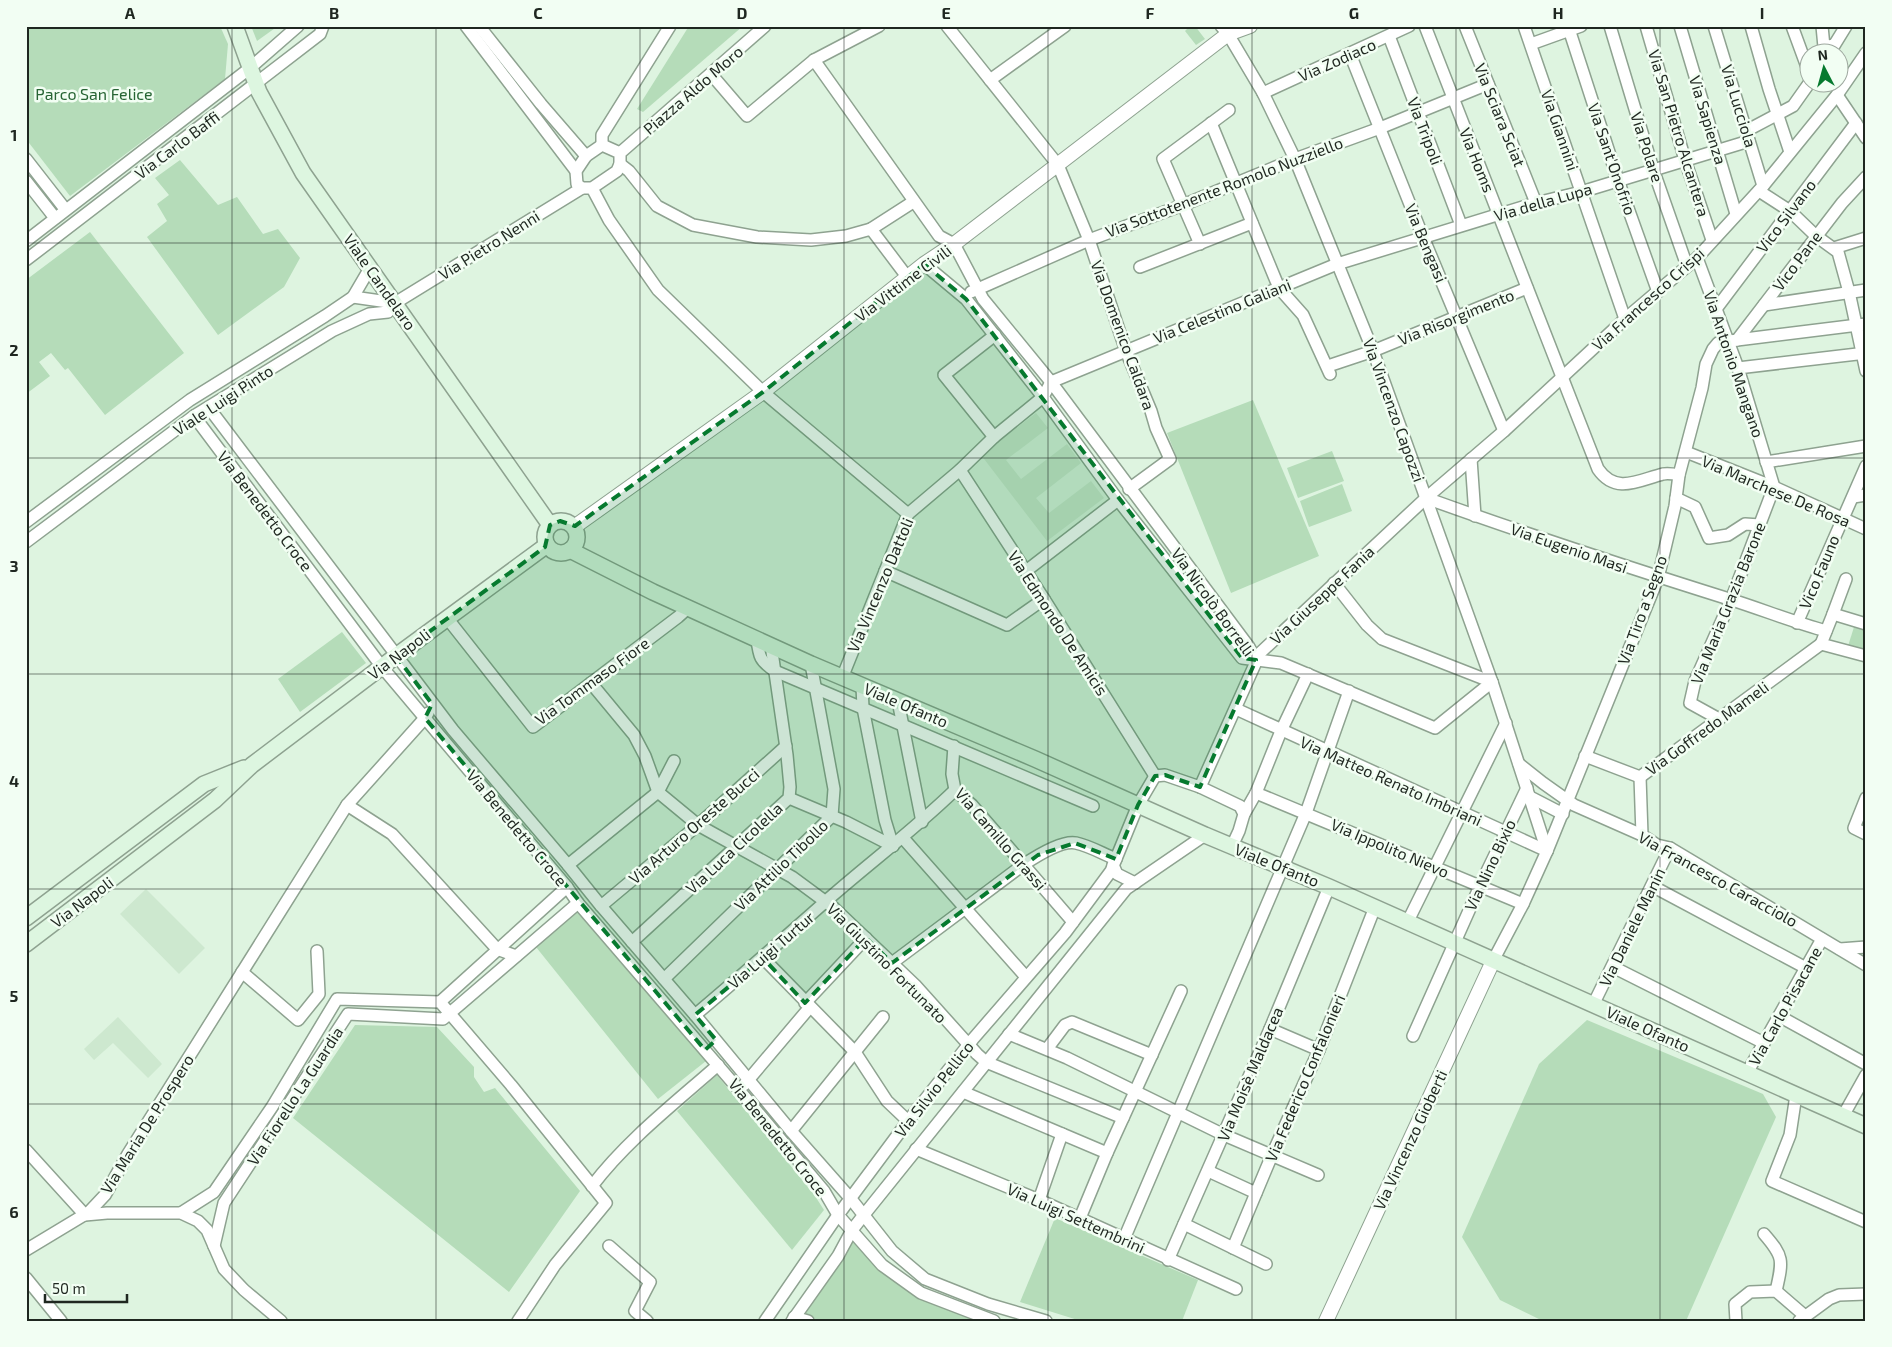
<svg xmlns="http://www.w3.org/2000/svg" width="1892" height="1347" viewBox="0 0 1892 1347" font-family="'Exo 2',sans-serif">
	<style>
		.built { fill: #cde8cf }
		.green { fill: #b5dcb9 }
		.lines { fill: none; stroke-linecap: round; stroke-linejoin: round }
		.minor-casing { stroke: #8ea290; stroke-width: 14 }
		.tertiary-casing { stroke: #8ea290; stroke-width: 16 }
		.secondary-casing { stroke: #8ea290; stroke-width: 18 }
		.minor { stroke: #fff; stroke-width: 11 }
		.tertiary { stroke: #fff; stroke-width: 14 }
		.secondary { stroke: #ddf6e0; stroke-width: 15 }
		.marked { fill: #077a2f; fill-opacity: 0.2; stroke: #077a2f; stroke-width: 4; stroke-dasharray: 10 6; stroke-linejoin: round }
		.grid { fill: none; stroke: #1f2720; stroke-width: 1; stroke-opacity: 0.55 }
		.labels { text-anchor: middle; stroke-width: 5; stroke-linejoin: round; paint-order: stroke }
		.street-label { font-size: 16px; fill: #1f2720; stroke: #f2fef3 }
		.park-label { font-size: 16px; fill: #276534; stroke: #f2fef3 }
		.neatline { fill: none; stroke: #1f2720; stroke-width: 2 }
		.grid-label { font-size: 16px; text-anchor: middle; font-weight: bold; fill: #1f2720 }
	</style>
	<rect width="100%" height="100%" fill="#def4e0"/>
	<g class="built">
		<path d="M 1036,413 L 1048,428 L 1006,460 L 1021,479 L 1067,444 L 1081,463 L 1036,498 L 1049,513 L 1091,481 L 1104,498 L 1047,541 L 981,455 Z"/>
		<path d="M 146,889 L 205,948 L 179,974 L 120,914 Z"/>
		<path d="M 118,1017 L 162,1064 L 148,1078 L 113,1043 L 94,1060 L 84,1049 Z"/>
	</g>
	<g class="green">
		<path d="M 26,26 L 220,26 L 228,44 L 225,79 L 70,196 L 26,139 Z"/>
		<path d="M 251,26 L 278,26 L 257,41 Z"/>
		<path d="M 689,26 L 743,26 L 643,112 L 637,109 Z"/>
		<path d="M 1190,26 L 1195,26 L 1205,39 L 1196,45 L 1185,31 Z"/>
		<path d="M 180,160 L 218,205 L 237,197 L 263,234 L 278,229 L 300,258 L 284,287 L 218,335 L 147,237 L 167,221 L 157,204 L 169,195 L 155,178 Z"/>
		<path d="M 90,232 L 184,353 L 105,415 L 68,368 L 65,370 L 51,353 L 39,362 L 50,376 L 26,394 L 26,280 Z"/>
		<path d="M 1253,400 L 1319,556 L 1231,593 L 1167,433 Z"/>
		<path d="M 1332,451 L 1344,481 L 1298,498 L 1287,468 Z"/>
		<path d="M 1342,484 L 1352,511 L 1309,527 L 1300,501 Z"/>
		<path d="M 1854,627 L 1866,629 L 1866,651 L 1848,646 Z"/>
		<path d="M 342,632 L 366,663 L 300,712 L 278,679 Z"/>
		<path d="M 576,911 L 706,1061 L 658,1099 L 536,947 Z"/>
		<path d="M 1587,1020 L 1763,1094 L 1776,1117 L 1686,1321 L 1543,1321 L 1500,1300 L 1462,1237 L 1539,1064 Z"/>
		<path d="M 355,1025 L 437,1027 L 474,1067 L 474,1077 L 484,1092 L 495,1088 L 580,1191 L 509,1292 L 293,1118 Z"/>
		<path d="M 717,1075 L 815,1196 L 824,1210 L 792,1250 L 677,1111 Z"/>
		<path d="M 1055,1218 L 1198,1280 L 1182,1321 L 1081,1321 L 1020,1302 Z"/>
		<path d="M 851,1240 L 877,1267 L 919,1297 L 976,1321 L 823,1321 L 801,1315 Z"/>
	</g>
	<g class="lines">
		<defs>
			<g id="minor">
				<path d="M 466,26 L 576,171"/>
				<path d="M 479,26 L 541,104 L 586,156"/>
				<path d="M 947,26 L 1058,165 L 1089,240 L 1126,351 L 1151,411 L 1156,428 L 1170,459 L 1129,489"/>
				<path d="M 1221,26 L 1228,34 L 1263,93 L 1295,159 L 1373,351 L 1492,682 L 1547,851"/>
				<path d="M 1425,26 L 1598,469 C 1616,495 1639,480 1663,474 C 1668,473 1674,474 1679,475"/>
				<path d="M 1465,26 L 1536,203"/>
				<path d="M 1524,26 L 1625,319"/>
				<path d="M 1568,26 L 1618,180 L 1658,292"/>
				<path d="M 1610,26 L 1653,169 L 1687,266"/>
				<path d="M 1646,26 L 1685,160 L 1712,240"/>
				<path d="M 1680,26 L 1736,214"/>
				<path d="M 1714,26 L 1763,186"/>
				<path d="M 1751,26 L 1769,89 L 1790,152"/>
				<path d="M 1792,26 L 1810,75"/>
				<path d="M 1822,26 L 1824,47 L 1834,45"/>
				<path d="M 1389,36 L 1461,225"/>
				<path d="M 1531,44 L 1581,26"/>
				<path d="M 1830,52 L 1846,26"/>
				<path d="M 1350,54 L 1423,237 L 1504,431"/>
				<path d="M 814,60 L 939,236 L 954,244 L 983,299 L 1051,382 L 1249,647 L 1256,660"/>
				<path d="M 711,74 L 747,116 L 814,60 L 879,26"/>
				<path d="M 990,80 L 1065,26"/>
				<path d="M 1263,93 L 1409,26"/>
				<path d="M 1837,95 L 1866,138"/>
				<path d="M 1211,123 L 1279,288 L 1303,315 L 1330,374"/>
				<path d="M 1746,131 L 1793,106 L 1810,82"/>
				<path d="M 602,145 L 602,135 L 670,26"/>
				<path d="M 620,153 L 602,145 L 586,156 L 576,171 L 577,184 L 582,188 L 592,188 L 617,171 L 620,164 L 620,153 L 765,26"/>
				<path d="M 26,159 L 65,209"/>
				<path d="M 620,164 L 629,171 L 657,206 L 693,225 L 757,237 L 811,240 L 846,236 L 871,229 L 908,278"/>
				<path d="M 26,181 L 55,218"/>
				<path d="M 592,188 L 609,220 L 658,290 L 763,392 L 908,514"/>
				<path d="M 1759,191 L 1790,211 L 1816,236 L 1838,252 L 1849,292 L 1866,371"/>
				<path d="M 871,229 L 913,202"/>
				<path d="M 26,241 L 250,68 L 298,26"/>
				<path d="M 1200,244 L 1163,159 L 1229,110"/>
				<path d="M 1834,248 L 1866,238"/>
				<path d="M 1697,258 L 1738,368 L 1774,487 L 1731,600 L 1695,681 L 1690,703 L 1719,719"/>
				<path d="M 26,260 L 320,34 L 323,26"/>
				<path d="M 924,264 L 966,299 L 1043,397 L 1118,500 L 1242,658 L 1281,663 L 1435,728 L 1492,682"/>
				<path d="M 1140,267 L 1252,223"/>
				<path d="M 971,292 L 1089,240 L 1183,205 L 1295,159 L 1380,128 L 1488,84"/>
				<path d="M 353,297 L 395,303"/>
				<path d="M 1764,305 L 1866,290"/>
				<path d="M 1716,309 L 1856,123"/>
				<path d="M 1737,340 L 1866,324"/>
				<path d="M 1328,366 L 1373,351 L 1527,288"/>
				<path d="M 1738,368 L 1866,353"/>
				<path d="M 209,408 L 453,730 L 568,865 L 601,906 L 695,1015 L 791,1131 L 851,1199 L 892,1251 L 925,1279 L 988,1304 L 1046,1321"/>
				<path d="M 194,416 L 382,667 L 567,887 L 578,903 L 739,1090 L 824,1191 L 838,1215 L 882,1265 L 921,1293 L 994,1321"/>
				<path d="M 994,437 L 944,375 L 995,335"/>
				<path d="M 1686,452 L 1774,487 L 1866,529"/>
				<path d="M 1471,459 L 1475,516"/>
				<path d="M 1766,462 L 1866,446"/>
				<path d="M 960,470 L 1044,599 L 1155,776"/>
				<path d="M 1853,497 L 1866,495"/>
				<path d="M 1426,498 C 1526,534 1627,567 1729,599 C 1761,609 1793,622 1826,631"/>
				<path d="M 1676,498 L 1695,507 L 1709,538 L 1728,535 L 1745,524 L 1760,525"/>
				<path d="M 26,522 L 190,400 L 325,316 L 353,297 L 370,268"/>
				<path d="M 26,542 L 194,416 L 332,331 L 369,314 L 388,312 L 395,303 L 582,188"/>
				<path d="M 885,571 L 1007,625 L 1044,599"/>
				<path d="M 1026,571 L 1118,500"/>
				<path d="M 1334,583 L 1367,625 L 1382,639 L 1492,682"/>
				<path d="M 1833,614 L 1846,579"/>
				<path d="M 447,618 L 533,727 L 678,617 L 688,608"/>
				<path d="M 1797,623 L 1866,466"/>
				<path d="M 1866,624 L 1833,614 L 1821,644 L 1866,656"/>
				<path d="M 757,639 C 759,657 760,661 775,671 L 1093,806"/>
				<path d="M 842,678 L 908,514 L 960,470 L 994,437 L 1043,397 L 1051,382 L 1337,264 L 1536,203 L 1581,192 L 1749,141"/>
				<path d="M 591,683 L 634,735 L 645,756 L 658,792 L 698,825 L 792,877 L 834,908 L 915,985 L 977,1054 L 986,1062 L 1123,1118"/>
				<path d="M 862,686 L 863,708 L 885,820 L 893,846"/>
				<path d="M 898,701 L 922,822"/>
				<path d="M 1236,709 L 1547,851"/>
				<path d="M 954,746 L 952,774 L 955,790 L 972,805 L 1073,922"/>
				<path d="M 1585,756 L 1640,777 L 1821,644"/>
				<path d="M 1519,764 L 1543,783 L 1574,805 L 1642,835 L 1657,845 L 1670,848 L 1866,965"/>
				<path d="M 1640,777 L 1642,835"/>
				<path d="M 1200,787 L 1260,653 L 1426,498 L 1504,431 L 1625,319 L 1697,258 L 1763,186 L 1837,95 L 1866,53"/>
				<path d="M 1256,793 L 1523,904"/>
				<path d="M 1530,797 L 1563,814"/>
				<path d="M 789,798 L 846,822 L 893,846"/>
				<path d="M 1866,798 L 1854,828 L 1866,834"/>
				<path d="M 347,805 L 392,834 L 497,949 L 516,956"/>
				<path d="M 1244,814 L 1256,793 L 1281,731 L 1308,674"/>
				<path d="M 903,838 L 1026,977"/>
				<path d="M 568,865 L 658,792 L 674,761"/>
				<path d="M 1113,865 L 1117,874 L 1135,883"/>
				<path d="M 1652,886 L 1806,968"/>
				<path d="M 601,906 L 698,825 L 786,746"/>
				<path d="M 1408,921 L 1506,723"/>
				<path d="M 632,942 L 789,798 L 790,787 L 787,755 L 771,645"/>
				<path d="M 1840,949 L 1866,947"/>
				<path d="M 763,958 L 855,1052 L 887,1101 L 908,1121"/>
				<path d="M 1494,959 L 1523,904 L 1547,851 L 1658,578 L 1675,506 L 1679,475 L 1702,388 L 1706,364 L 1713,349 L 1718,343 L 1737,340 L 1842,203 L 1866,177"/>
				<path d="M 892,963 L 1023,865 C 1035,857 1062,840 1076,843 C 1090,846 1103,854 1116,859"/>
				<path d="M 1613,967 L 1764,1043"/>
				<path d="M 242,972 L 298,1020 L 319,994 L 317,951"/>
				<path d="M 664,979 L 832,816 L 834,789 L 811,664"/>
				<path d="M 440,1002 L 567,887"/>
				<path d="M 805,1003 L 866,938"/>
				<path d="M 1593,1005 L 1670,848"/>
				<path d="M 695,1015 C 739,978 782,940 825,902 C 868,864 914,830 955,790"/>
				<path d="M 1779,1016 L 1866,1064"/>
				<path d="M 1270,1029 L 1319,1050"/>
				<path d="M 1009,1034 L 1067,1058 L 1224,1135 L 1318,1175"/>
				<path d="M 1413,1036 L 1480,886 L 1527,788"/>
				<path d="M 1047,1049 L 1065,1025 L 1072,1022 L 1152,1055"/>
				<path d="M 1747,1073 L 1822,939"/>
				<path d="M 744,1085 L 810,1007"/>
				<path d="M 963,1092 L 1107,1153"/>
				<path d="M 1796,1095 L 1790,1135 L 1772,1181 L 1866,1222"/>
				<path d="M 1843,1116 L 1866,1075"/>
				<path d="M 791,1131 L 883,1017"/>
				<path d="M 916,1149 L 1039,1200 L 1236,1289"/>
				<path d="M 26,1150 L 85,1215 L 107,1213 L 181,1213 L 198,1221 L 207,1230 L 224,1269 L 244,1290 L 281,1321"/>
				<path d="M 1208,1171 L 1256,1193"/>
				<path d="M 592,1186 C 627,1140 675,1103 718,1065"/>
				<path d="M 1039,1200 L 1062,1134"/>
				<path d="M 181,1213 L 214,1192 L 272,1107 L 337,999 L 440,1002 L 511,1085 L 606,1203 L 555,1265 L 518,1321"/>
				<path d="M 1080,1218 L 1107,1153 L 1181,991"/>
				<path d="M 1184,1224 L 1266,1264"/>
				<path d="M 1764,1234 C 1784,1257 1783,1260 1776,1291"/>
				<path d="M 1124,1239 L 1306,813 L 1349,691"/>
				<path d="M 214,1246 L 224,1203 L 348,1014 L 443,1019 L 578,903"/>
				<path d="M 609,1246 L 650,1282 L 635,1311 L 647,1321"/>
				<path d="M 1233,1248 L 1272,1155 L 1319,1050 L 1375,907"/>
				<path d="M 26,1250 L 89,1212 L 105,1195 L 128,1154 L 347,805 L 425,718 L 428,713"/>
				<path d="M 1168,1260 L 1270,1029 L 1329,887"/>
				<path d="M 26,1278 L 61,1321"/>
				<path d="M 794,1317 L 808,1321"/>
				<path d="M 765,1321 L 838,1215 L 908,1121 L 973,1039 L 1065,933 L 1111,871 L 1138,805 L 1155,776 L 1165,775 L 1200,787 L 1240,806 L 1244,814 L 1239,831 L 1232,846"/>
				<path d="M 792,1321 L 838,1256 L 852,1230 L 863,1216 L 1126,889 L 1205,835"/>
				<path d="M 1736,1321 L 1735,1304 L 1750,1292 L 1776,1291 L 1805,1316"/>
				<path d="M 1799,1321 L 1829,1299 L 1839,1295 L 1866,1294"/>
			</g>
			<g id="tertiary">
				<path d="M 574,527 L 763,392 L 924,264 L 954,244 L 1228,34 L 1250,26"/>
				<path d="M 1326,1321 L 1494,959"/>
			</g>
			<g id="secondary">
				<path d="M 235,26 L 259,92 L 303,173 L 550,525"/>
				<circle cx="561" cy="537" r="16"/>
				<path d="M 570,550 L 653,592 L 811,664 L 1035,759 L 1205,835 L 1329,887 L 1866,1126"/>
				<path d="M 26,918 L 204,784 L 244,768"/>
				<path d="M 26,944 L 215,800 L 252,765 L 396,656 L 547,545"/>
			</g>
		</defs>
		<use href="#minor" class="minor-casing"/>
		<use href="#tertiary" class="tertiary-casing"/>
		<use href="#secondary" class="secondary-casing"/>
		<use href="#minor" class="minor"/>
		<use href="#tertiary" class="tertiary"/>
		<use href="#secondary" class="secondary"/>
	</g>
	<path class="marked" d="M 924,264 L 966,299 L 1242,658 L 1256,660 L 1200,787 L 1165,775 L 1155,776 L 1138,805 L 1116,859 L 1075,843 L 1038,855 L 892,963 L 866,938 L 805,1003 L 763,958 L 695,1015 L 716,1040 L 705,1050 L 425,718 L 432,704 L 396,656 L 545,547 L 550,525 L 560,521 L 575,526 L 763,392 Z"/>
	<path class="grid" d="M 232,26 L 232,1321M 436,26 L 436,1321M 640,26 L 640,1321M 844,26 L 844,1321M 1048,26 L 1048,1321M 1252,26 L 1252,1321M 1456,26 L 1456,1321M 1660,26 L 1660,1321M 26,243 L 1866,243M 26,458 L 1866,458M 26,674 L 1866,674M 26,889 L 1866,889M 26,1104 L 1866,1104"/>
	<g class="labels">
		<g class="street-label">
			<text transform="translate(1337 60) rotate(-24)" y="6">Via Zodiaco</text>
			<text transform="translate(693 90) rotate(-41)" y="6">Piazza Aldo Moro</text>
			<text transform="translate(1739 106) rotate(73)" y="6">Via Lucciola</text>
			<text transform="translate(1500 115) rotate(68)" y="6">Via Sciara Sciat</text>
			<text transform="translate(1708 120) rotate(73)" y="6">Via Sapienza</text>
			<text transform="translate(1560 130) rotate(71)" y="6">Via Giannini</text>
			<text transform="translate(1425 131) rotate(69)" y="6">Via Tripoli</text>
			<text transform="translate(1679 133) rotate(73)" y="6">Via San Pietro Alcantera</text>
			<text transform="translate(177 145) rotate(-37)" y="6">Via Carlo Baffi</text>
			<text transform="translate(1647 147) rotate(72)" y="6">Via Polare</text>
			<text transform="translate(1612 159) rotate(71)" y="6">Via Sant'Onofrio</text>
			<text transform="translate(1477 160) rotate(68)" y="6">Via Homs</text>
			<text transform="translate(1224 187) rotate(-21)" y="6">Via Sottotenente Romolo Nuzziello</text>
			<text transform="translate(1543 202) rotate(-16)" y="6">Via della Lupa</text>
			<text transform="translate(1786 216) rotate(-53)" y="6">Vico Silvano</text>
			<text transform="translate(1426 243) rotate(67)" y="6">Via Bengasi</text>
			<text transform="translate(489 245) rotate(-32)" y="6">Via Pietro Nenni</text>
			<text transform="translate(1797 261) rotate(-53)" y="6">Vico Pane</text>
			<text transform="translate(380 282) rotate(55)" y="6">Viale Candelaro</text>
			<text transform="translate(903 283) rotate(-37)" y="6">Via Vittime Civili</text>
			<text transform="translate(1648 299) rotate(-42)" y="6">Via Francesco Crispi</text>
			<text transform="translate(1222 311) rotate(-22)" y="6">Via Celestino Galiani</text>
			<text transform="translate(1456 317) rotate(-22)" y="6">Via Risorgimento</text>
			<text transform="translate(1123 335) rotate(70)" y="6">Via Domenico Caldara</text>
			<text transform="translate(1734 364) rotate(71)" y="6">Via Antonio Mangano</text>
			<text transform="translate(223 400) rotate(-33)" y="6">Viale Luigi Pinto</text>
			<text transform="translate(1394 410) rotate(70)" y="6">Via Vincenzo Capozzi</text>
			<text transform="translate(1776 491) rotate(23)" y="6">Via Marchese De Rosa</text>
			<text transform="translate(265 511) rotate(53)" y="6">Via Benedetto Croce</text>
			<text transform="translate(1569 548) rotate(19)" y="6">Via Eugenio Masi</text>
			<text transform="translate(1819 572) rotate(-67)" y="6">Vico Fauno</text>
			<text transform="translate(880 585) rotate(-67)" y="6">Via Vincenzo Dattoli</text>
			<text transform="translate(1322 595) rotate(-43)" y="6">Via Giuseppe Fania</text>
			<text transform="translate(1213 602) rotate(54)" y="6">Via Nicolò Borrelli</text>
			<text transform="translate(1728 603) rotate(-68)" y="6">Via Maria Grazia Barone</text>
			<text transform="translate(1642 610) rotate(-70)" y="6">Via Tiro a Segno</text>
			<text transform="translate(1058 623) rotate(57)" y="6">Via Edmondo De Amicis</text>
			<text transform="translate(399 654) rotate(-37)" y="6">Via Napoli</text>
			<text transform="translate(592 681) rotate(-36)" y="6">Via Tommaso Fiore</text>
			<text transform="translate(906 705) rotate(23)" y="6">Viale Ofanto</text>
			<text transform="translate(1707 728) rotate(-36)" y="6">Via Goffredo Mameli</text>
			<text transform="translate(1391 781) rotate(24)" y="6">Via Matteo Renato Imbriani</text>
			<text transform="translate(694 826) rotate(-41)" y="6">Via Arturo Oreste Bucci</text>
			<text transform="translate(517 828) rotate(50)" y="6">Via Benedetto Croce</text>
			<text transform="translate(1001 839) rotate(49)" y="6">Via Camillo Grassi</text>
			<text transform="translate(734 848) rotate(-43)" y="6">Via Luca Cicolella</text>
			<text transform="translate(1390 848) rotate(23)" y="6">Via Ippolito Nievo</text>
			<text transform="translate(781 865) rotate(-44)" y="6">Via Attilio Tibollo</text>
			<text transform="translate(1277 865) rotate(22)" y="6">Viale Ofanto</text>
			<text transform="translate(1490 865) rotate(-65)" y="6">Via Nino Bixio</text>
			<text transform="translate(1718 879) rotate(29)" y="6">Via Francesco Caracciolo</text>
			<text transform="translate(82 902) rotate(-37)" y="6">Via Napoli</text>
			<text transform="translate(1632 927) rotate(-64)" y="6">Via Daniele Manin</text>
			<text transform="translate(771 950) rotate(-41)" y="6">Via Luigi Turtur</text>
			<text transform="translate(887 963) rotate(45)" y="6">Via Giustino Fortunato</text>
			<text transform="translate(1785 1006) rotate(-61)" y="6">Via Carlo Pisacane</text>
			<text transform="translate(1648 1029) rotate(24)" y="6">Viale Ofanto</text>
			<text transform="translate(1250 1074) rotate(-67)" y="6">Via Moisè Maldacea</text>
			<text transform="translate(1305 1078) rotate(-67)" y="6">Via Federico Confalonieri</text>
			<text transform="translate(934 1089) rotate(-52)" y="6">Via Silvio Pellico</text>
			<text transform="translate(295 1096) rotate(-57)" y="6">Via Fiorello La Guardia</text>
			<text transform="translate(147 1124) rotate(-58)" y="6">Via Maria De Prospero</text>
			<text transform="translate(778 1137) rotate(51)" y="6">Via Benedetto Croce</text>
			<text transform="translate(1410 1140) rotate(-65)" y="6">Via Vincenzo Gioberti</text>
			<text transform="translate(1076 1218) rotate(24)" y="6">Via Luigi Settembrini</text>
		</g>
		<g class="park-label">
			<text x="94" y="100">Parco San Felice</text>
		</g>
	</g>
	<rect width="1892" height="1347" fill="none" stroke="#f2fef3" stroke-width="55"/>
	<g transform="translate(1824 68) rotate(354)"><circle r="24" fill="#f2fef3" stroke="#9ea89f"/>
	<path d="M0-4L9 19L0 12L-9 19Z" fill="#077a2f"/>
	<text y="-8" font-size="14" font-weight="bold" text-anchor="middle" fill="#1f2720">N</text>
	</g>
	<path d="M45 1294v8h82v-8" fill="none" stroke="#1f2720" stroke-width="2.5"/>
	<text x="52" y="1294" font-size="15" fill="#1f2720" stroke="#f2fef3" stroke-width="4" paint-order="stroke">50 m</text>
	<rect x="28" y="28" width="1836" height="1292" class="neatline"/>
	<g class="grid-label">
		<text x="130" y="19">A</text>
		<text x="334" y="19">B</text>
		<text x="538" y="19">C</text>
		<text x="742" y="19">D</text>
		<text x="946" y="19">E</text>
		<text x="1150" y="19">F</text>
		<text x="1354" y="19">G</text>
		<text x="1558" y="19">H</text>
		<text x="1762" y="19">I</text>
		<text x="14" y="141">1</text>
		<text x="14" y="356">2</text>
		<text x="14" y="572">3</text>
		<text x="14" y="787">4</text>
		<text x="14" y="1002">5</text>
		<text x="14" y="1218">6</text>
	</g>
</svg>
